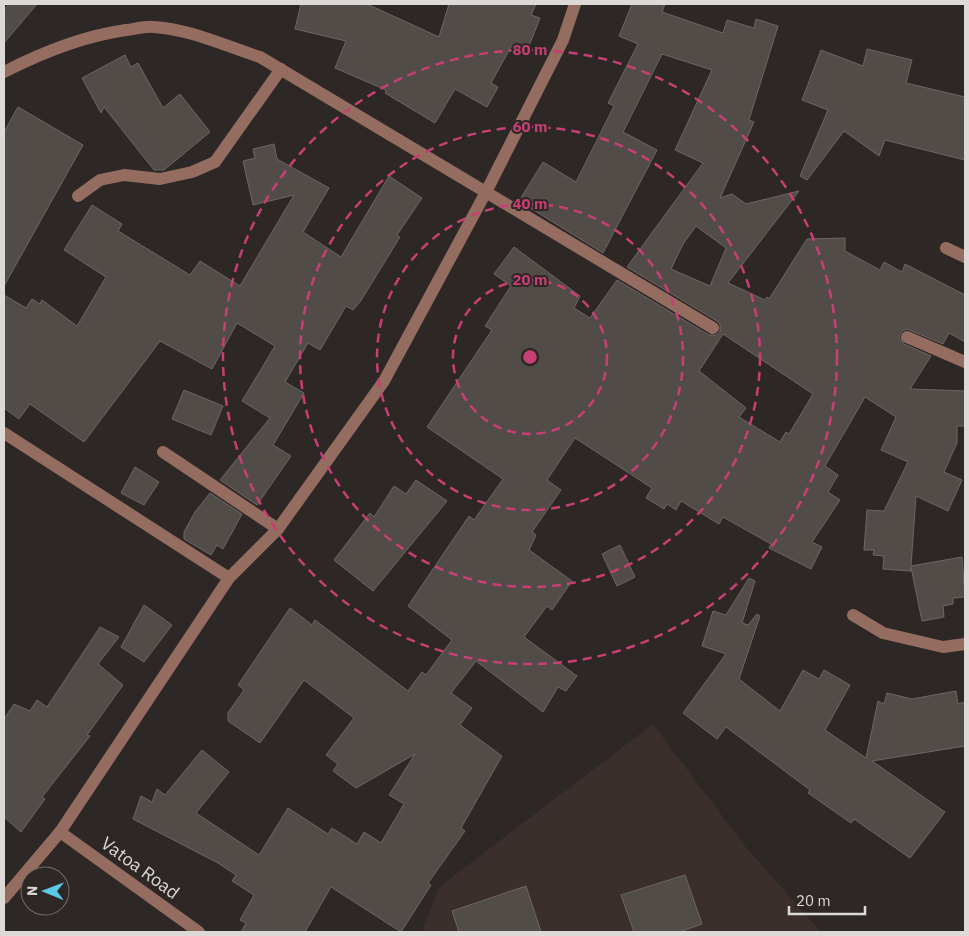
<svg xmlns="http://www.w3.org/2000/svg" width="969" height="936" viewBox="0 0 969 936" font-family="'IBM Plex Sans',sans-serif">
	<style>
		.built { fill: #3b2f2b }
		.building { fill: #524c49; stroke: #6d6664; fill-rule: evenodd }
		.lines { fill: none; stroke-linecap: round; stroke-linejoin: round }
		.minor { stroke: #946d60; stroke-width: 12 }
		.ring { fill: none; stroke: #c73f74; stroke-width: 2.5; stroke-dasharray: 9 6 }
		.labels { text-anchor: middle; stroke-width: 4; stroke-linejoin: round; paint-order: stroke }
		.street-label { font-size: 18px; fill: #ddd9d7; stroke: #2d2725 }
		.centre { fill: #c73f74; stroke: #2d2725; stroke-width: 2.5 }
		.ring-label { font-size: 15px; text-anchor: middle; font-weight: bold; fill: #c73f74; stroke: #2d2725; stroke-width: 4; stroke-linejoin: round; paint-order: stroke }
	</style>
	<rect width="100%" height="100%" fill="#2d2725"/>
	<path class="built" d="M 653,724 L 744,845 L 821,932 L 422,932 L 439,887 Z"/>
	<g class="building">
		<path d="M 9,4 L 37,4 L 4,43 L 4,10 Z"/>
		<path d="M 301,4 L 367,4 L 439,37 L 449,4 L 536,4 L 531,15 L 540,18 L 527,51 L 512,45 L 491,83 L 498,87 L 487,107 L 455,89 L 435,123 L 385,93 L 386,90 L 335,68 L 346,41 L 295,29 Z"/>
		<path d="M 632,4 L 665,4 L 662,12 L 723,33 L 727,20 L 754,28 L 756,19 L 778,26 L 749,120 L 754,122 L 720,198 L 732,194 L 746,204 L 799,191 L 728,283 L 765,300 L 767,297 L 769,299 L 807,239 L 845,238 L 845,251 L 880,270 L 884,262 L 902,272 L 905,264 L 965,295 L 965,342 L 949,333 L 943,344 L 907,329 L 902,331 L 899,337 L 904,344 L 931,356 L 910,389 L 965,391 L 965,426 L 957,426 L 957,443 L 944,472 L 962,480 L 948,511 L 916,496 L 911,566 L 962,557 L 965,597 L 953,598 L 953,604 L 943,606 L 944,617 L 922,621 L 911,567 L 911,571 L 883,569 L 884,556 L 873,555 L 874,550 L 864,550 L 867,510 L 884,511 L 908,462 L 881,450 L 896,417 L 865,397 L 825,466 L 838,475 L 828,492 L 840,500 L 812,542 L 822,547 L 811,569 L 769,548 L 771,544 L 723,517 L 719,524 L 681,501 L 676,510 L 667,504 L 664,509 L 646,498 L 652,488 L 575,438 L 547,480 L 561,490 L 532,532 L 536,535 L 529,550 L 572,581 L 552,610 L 547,606 L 524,637 L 577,676 L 566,691 L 558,687 L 543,712 L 476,661 L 451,693 L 472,708 L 460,725 L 502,756 L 461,828 L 465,831 L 428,883 L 431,885 L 401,932 L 331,887 L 305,932 L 241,932 L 246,923 L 240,920 L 254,895 L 232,881 L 236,875 L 218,863 L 133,819 L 141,796 L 152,802 L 157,789 L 165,795 L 202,750 L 229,772 L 196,813 L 259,855 L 288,808 L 328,834 L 332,828 L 357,844 L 364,832 L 381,843 L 404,804 L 389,795 L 415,754 L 356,788 L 333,771 L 338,764 L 326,755 L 354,718 L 304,680 L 260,743 L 228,721 L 228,713 L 244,690 L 238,685 L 290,608 L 312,625 L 315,620 L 408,691 L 422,672 L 426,675 L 452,640 L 408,606 L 469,516 L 474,520 L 503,479 L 427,427 L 492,330 L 485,326 L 511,286 L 494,274 L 514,247 L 580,296 L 574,308 L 590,318 L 617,280 L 709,335 L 716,335 L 720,332 L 720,324 L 717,321 L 627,267 L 703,163 L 675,150 L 712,70 L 662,54 L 623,132 L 657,150 L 603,253 L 519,201 L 543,162 L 576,182 L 614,106 L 608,103 L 638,44 L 619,36 ZM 696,226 L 726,248 L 710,286 L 671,269 L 683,244 ZM 723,334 L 813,394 L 789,434 L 786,432 L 780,442 L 739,417 L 746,408 L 699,371 Z"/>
		<path d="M 867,49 L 912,60 L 906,83 L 965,97 L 965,160 L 885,140 L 879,156 L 844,131 L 807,180 L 800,176 L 828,110 L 802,100 L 821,50 L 863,66 Z"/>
		<path d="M 125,55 L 131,67 L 138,63 L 163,108 L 180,94 L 210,132 L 164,170 L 154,170 L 104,107 L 101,113 L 82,78 Z"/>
		<path d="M 18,107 L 83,145 L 4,286 L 4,132 Z"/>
		<path d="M 274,144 L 277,159 L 329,188 L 303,232 L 341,257 L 389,176 L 422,198 L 397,235 L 400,237 L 360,302 L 353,310 L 346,306 L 320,350 L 308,343 L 285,382 L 304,393 L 273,445 L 291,456 L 257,505 L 220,480 L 270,418 L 242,401 L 275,346 L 237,323 L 212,369 L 160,341 L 84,442 L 30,404 L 19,419 L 4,408 L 4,295 L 26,308 L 32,299 L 40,304 L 42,300 L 77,326 L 106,277 L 64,250 L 92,205 L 122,224 L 118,231 L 190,275 L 200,261 L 240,286 L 294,195 L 253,205 L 243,161 L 255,158 L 253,149 Z"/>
		<path d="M 184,390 L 223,406 L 211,435 L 172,419 Z"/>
		<path d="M 135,467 L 159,482 L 144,505 L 121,493 Z"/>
		<path d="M 416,480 L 447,501 L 373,591 L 334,560 L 370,513 L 374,517 L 394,486 L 406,494 Z"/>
		<path d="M 210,493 L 242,514 L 223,549 L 217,545 L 211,555 L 184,539 L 184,532 L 195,512 Z"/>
		<path d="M 620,545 L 635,577 L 617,586 L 602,554 Z"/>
		<path d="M 749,578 L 755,581 L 742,623 L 748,625 L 757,614 L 760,616 L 739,679 L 780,711 L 803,670 L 819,679 L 824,670 L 850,685 L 825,730 L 866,758 L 878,701 L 884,704 L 887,693 L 912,699 L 956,691 L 958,704 L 965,702 L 965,746 L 872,761 L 945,812 L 910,858 L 854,819 L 851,823 L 808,793 L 810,790 L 726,727 L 717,739 L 683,713 L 726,654 L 702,646 L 713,611 L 726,615 Z"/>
		<path d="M 144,605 L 172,625 L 144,662 L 121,647 Z"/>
		<path d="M 100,627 L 119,637 L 98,664 L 123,685 L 87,735 L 90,736 L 42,797 L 45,799 L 21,832 L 4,817 L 4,719 L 14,704 L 30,711 L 37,700 L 47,707 Z"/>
		<path d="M 685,875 L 702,924 L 679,932 L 634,932 L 621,895 Z"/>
		<path d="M 526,886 L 541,932 L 459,932 L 452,911 Z"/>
	</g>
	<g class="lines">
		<g class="minor">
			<path d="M 4,72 C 43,52 83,36 126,30 C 135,29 145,26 153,27 C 190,29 225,46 260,57 L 713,328"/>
			<path d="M 78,196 L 100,180 L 124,175 L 160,179 L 192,172 L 215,162 L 281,69"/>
			<path d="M 946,248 L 965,257"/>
			<path d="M 907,337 L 965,362"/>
			<path d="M 4,433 L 229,578"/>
			<path d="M 163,452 L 278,529"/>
			<path d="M 853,615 L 883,633 L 943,647 L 965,644"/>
			<path d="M 60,832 L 199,932"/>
			<path d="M 4,898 L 60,832 L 229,578 L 278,529 L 384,381 L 486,192 L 563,40 L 575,4"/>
		</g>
	</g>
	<g class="ring">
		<circle cx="530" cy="357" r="77"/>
		<circle cx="530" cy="357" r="153"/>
		<circle cx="530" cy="357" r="230"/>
		<circle cx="530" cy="357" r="307"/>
	</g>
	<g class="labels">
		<g class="street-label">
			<text transform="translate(140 868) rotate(36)" y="6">Vatoa Road</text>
		</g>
	</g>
	<circle cx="530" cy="357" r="8" class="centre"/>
	<g class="ring-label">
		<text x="530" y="55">80 m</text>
		<text x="530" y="132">60 m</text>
		<text x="530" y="209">40 m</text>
		<text x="530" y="285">20 m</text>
	</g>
	<rect width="969" height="936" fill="none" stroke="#ddd9d7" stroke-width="10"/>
	<g transform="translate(45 891) rotate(271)"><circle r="24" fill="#2d2725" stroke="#736e6c"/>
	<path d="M0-4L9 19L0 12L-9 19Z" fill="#5bc8e7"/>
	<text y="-8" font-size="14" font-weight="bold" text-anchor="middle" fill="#ddd9d7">N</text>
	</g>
	<path d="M789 906v8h76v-8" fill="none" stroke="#ddd9d7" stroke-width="2.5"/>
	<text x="796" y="906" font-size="15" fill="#ddd9d7" stroke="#2d2725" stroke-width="4" paint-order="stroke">20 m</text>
</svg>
